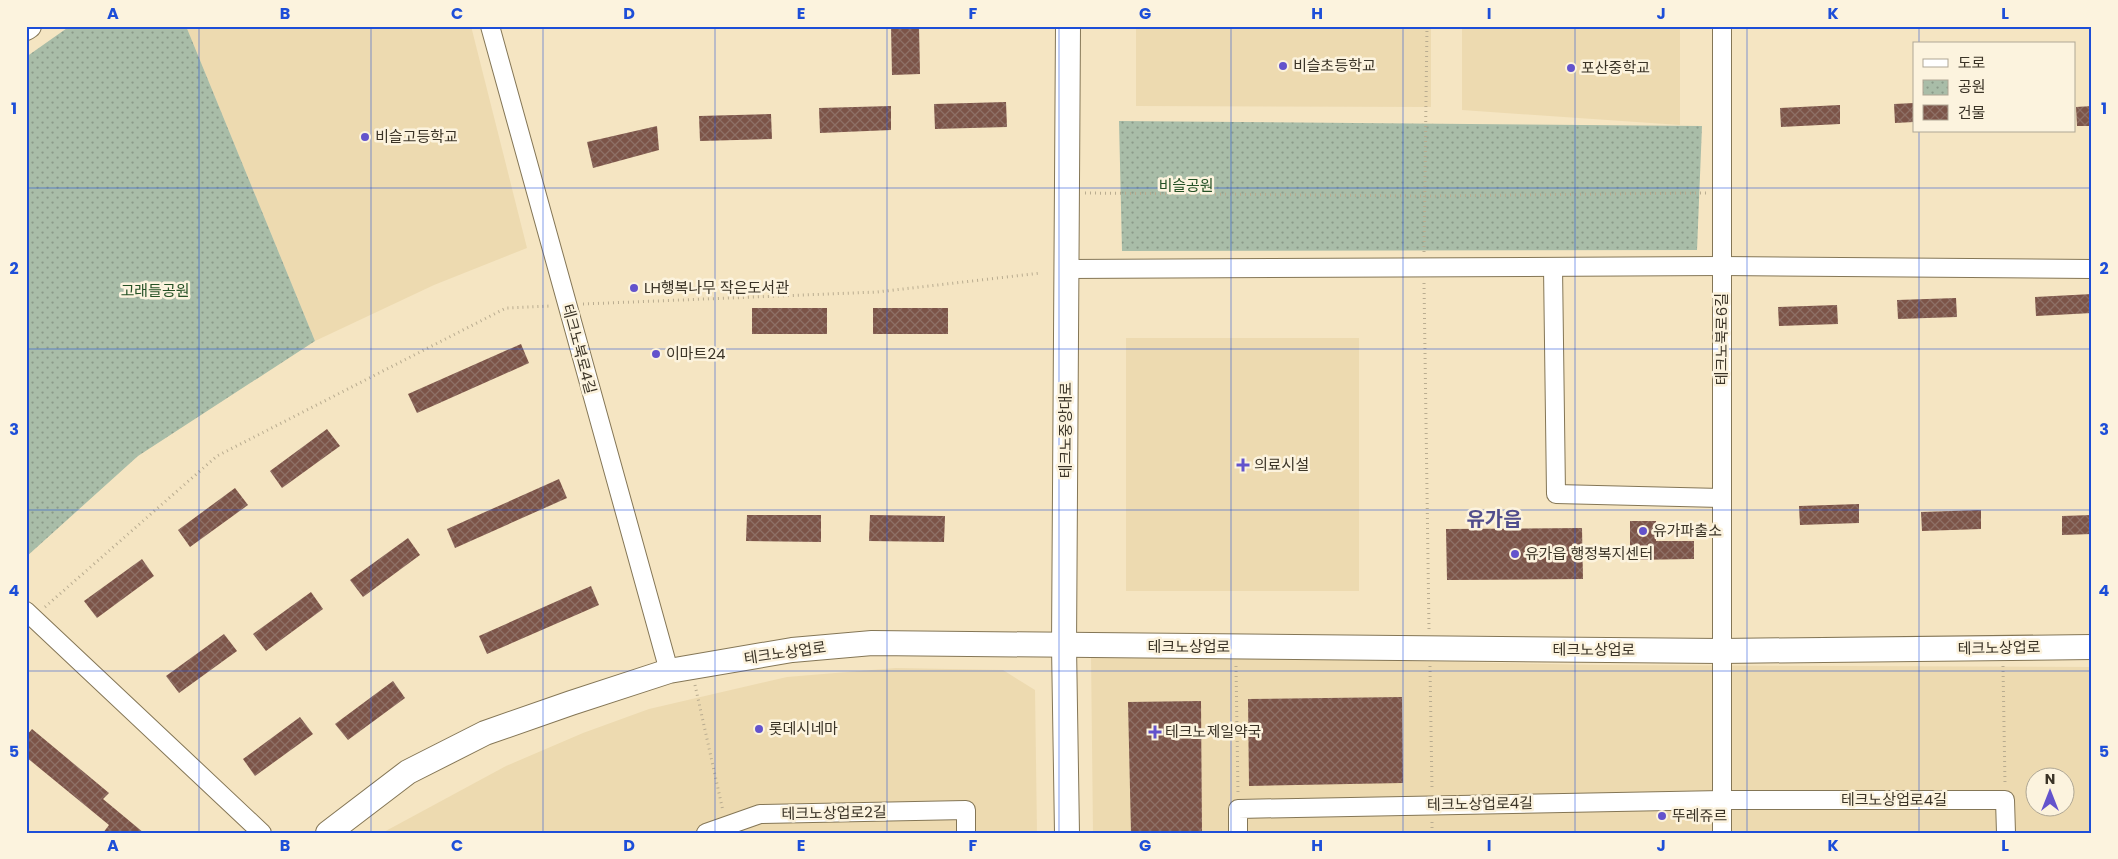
<svg xmlns="http://www.w3.org/2000/svg" width="2118" height="859" viewBox="0 0 2118 859" font-family="Poppins,'Noto Sans KR',sans-serif">
	<style>
		.built { fill: #eddab0; fill-rule: evenodd }
		.park { fill: url(#park-dots) }
		.building { fill: url(#building-cross-hatch) }
		.lines { fill: none; stroke-linecap: round; stroke-linejoin: round }
		.street-casing { stroke: #847656; stroke-width: 20 }
		.secondary-casing { stroke: #847656; stroke-width: 26 }
		.path { stroke: #b9ac90; stroke-width: 3; stroke-dasharray: 1 4; stroke-linecap: butt }
		.street { stroke: #fff; stroke-width: 18 }
		.secondary { stroke: #fff; stroke-width: 24 }
		.grid { fill: none; stroke: #1d4ed8; stroke-width: 1; stroke-opacity: 0.55 }
		.poi-dot { fill: #6353cc; stroke: #fcf3de; stroke-width: 2 }
		.labels { text-anchor: middle; stroke-width: 5; stroke-linejoin: round; paint-order: stroke }
		.poi-label { font-size: 15px; fill: #3b3427; stroke: #fcf3de; text-anchor: start }
		.park-label { font-size: 15px; fill: #255125; stroke: #fcf3de }
		.street-label { font-size: 15px; fill: #3b3427; stroke: #fcf3de }
		.district-label { font-size: 20px; font-weight: bold; fill: #514d8c; stroke: #fcf3de }
		.neatline { fill: none; stroke: #1d4ed8; stroke-width: 2 }
		.grid-label { font-size: 16px; text-anchor: middle; font-weight: bold; fill: #1d4ed8 }
	</style>
	<defs>
		<pattern id="park-dots" width="8" height="8" patternUnits="userSpaceOnUse" patternTransform="scale(1.25)"><rect width="8" height="8" fill="#a9bda8"/><path d="M2 2h.1M6 6h.1" fill="none" stroke="#8b9a89" stroke-width="1.8" stroke-linecap="round"/></pattern>
		<pattern id="building-cross-hatch" width="8" height="8" patternUnits="userSpaceOnUse" patternTransform="scale(1.25)"><rect width="8" height="8" fill="#7c5448"/><path d="M0 0l8 8M0 8l8-8" fill="none" stroke="#8e7066"/></pattern>
	</defs>
	<rect width="100%" height="100%" fill="#f5e5c2"/>
	<g class="built">
		<path d="M 186,26 L 471,26 L 527,248 L 434,285 L 315,341 Z"/>
		<path d="M 1136,26 L 1431,26 L 1431,107 L 1136,106 Z"/>
		<path d="M 1462,26 L 1680,26 L 1680,125 L 1462,110 Z"/>
		<rect x="1126" y="338" width="233" height="253"/>
		<path d="M 1091,654 L 1598,665 L 2092,667 L 2092,833 L 1093,833 ZM 2036,776 L 2066,776 L 2066,806 L 2036,806 Z"/>
		<path d="M 896,668 L 1003,670 L 1035,690 L 1037,833 L 382,833 L 506,766 L 583,733 L 649,709 L 787,677 Z"/>
	</g>
	<g class="park">
		<path d="M 70,26 L 186,26 L 315,341 L 138,456 L 26,557 L 26,57 Z"/>
		<path d="M 1119,121 L 1702,126 L 1697,250 L 1122,251 Z"/>
	</g>
	<g class="building">
		<path d="M 891,26 L 919,26 L 920,74 L 892,75 Z"/>
		<path d="M 1006,102 L 1007,127 L 935,129 L 934,104 Z"/>
		<path d="M 1914,103 L 1914,122 L 1895,123 L 1894,104 Z"/>
		<path d="M 1840,105 L 1840,124 L 1781,127 L 1780,108 Z"/>
		<path d="M 891,106 L 891,130 L 820,133 L 819,108 Z"/>
		<path d="M 2092,106 L 2092,126 L 2077,126 L 2076,107 Z"/>
		<path d="M 771,114 L 772,139 L 700,141 L 699,116 Z"/>
		<path d="M 657,126 L 659,150 L 593,168 L 587,142 Z"/>
		<path d="M 2092,294 L 2092,313 L 2036,316 L 2035,297 Z"/>
		<path d="M 1956,298 L 1957,317 L 1898,319 L 1897,300 Z"/>
		<path d="M 1837,305 L 1838,324 L 1779,326 L 1778,307 Z"/>
		<rect x="752" y="308" width="75" height="26"/>
		<rect x="873" y="308" width="75" height="26"/>
		<path d="M 521,344 L 529,363 L 417,413 L 408,394 Z"/>
		<path d="M 327,429 L 340,446 L 282,488 L 270,471 Z"/>
		<path d="M 559,479 L 567,498 L 455,548 L 447,529 Z"/>
		<path d="M 235,488 L 248,505 L 190,547 L 178,530 Z"/>
		<path d="M 1859,504 L 1859,523 L 1800,525 L 1799,506 Z"/>
		<path d="M 1981,510 L 1981,529 L 1922,531 L 1921,512 Z"/>
		<path d="M 747,515 L 821,515 L 821,542 L 746,541 Z"/>
		<path d="M 870,515 L 945,516 L 944,542 L 869,541 Z"/>
		<path d="M 2092,515 L 2092,534 L 2062,535 L 2062,516 Z"/>
		<path d="M 1630,521 L 1656,521 L 1656,541 L 1694,541 L 1694,559 L 1630,560 Z"/>
		<path d="M 1582,528 L 1583,579 L 1447,580 L 1446,529 Z"/>
		<path d="M 408,538 L 420,555 L 363,597 L 350,580 Z"/>
		<path d="M 142,559 L 154,576 L 97,618 L 84,601 Z"/>
		<path d="M 591,586 L 599,605 L 487,654 L 479,636 Z"/>
		<path d="M 311,592 L 323,609 L 266,651 L 253,634 Z"/>
		<path d="M 224,634 L 237,651 L 179,693 L 166,676 Z"/>
		<path d="M 393,681 L 405,698 L 348,740 L 335,724 Z"/>
		<path d="M 1402,697 L 1403,783 L 1249,786 L 1248,699 Z"/>
		<path d="M 1201,701 L 1202,833 L 1131,833 L 1128,702 Z"/>
		<path d="M 300,717 L 313,734 L 255,776 L 243,759 Z"/>
		<path d="M 32,729 L 109,793 L 103,799 L 144,833 L 103,833 L 109,825 L 26,757 L 26,736 Z"/>
	</g>
	<g class="lines">
		<defs>
			<g id="street">
				<path d="M 490,26 L 669,671"/>
				<path d="M 1553,267 L 1556,494 L 1721,498"/>
				<path d="M 1067,269 L 1722,266 L 2092,269"/>
				<path d="M 26,611 L 262,833"/>
				<path d="M 706,833 L 760,814 L 966,810 L 966,833"/>
				<path d="M 1238,833 L 1238,809 L 1722,800 L 2005,800 L 2006,833"/>
				<path d="M 1722,833 L 1722,26"/>
			</g>
			<g id="secondary">
				<path d="M 26,28 L 29,26"/>
				<path d="M 328,833 L 408,772 L 485,733 L 571,703 L 669,671 L 792,650 L 872,643 L 1721,651 L 2092,647"/>
				<path d="M 1067,833 L 1064,646 L 1068,26"/>
			</g>
		</defs>
		<use href="#street" class="street-casing"/>
		<use href="#secondary" class="secondary-casing"/>
		<g class="path">
			<path d="M 1085,193 L 1425,196 L 1707,193"/>
			<path d="M 1424,252 L 1427,26"/>
			<path d="M 1424,283 L 1429,630"/>
			<path d="M 583,304 L 877,292 L 1041,273"/>
			<path d="M 45,607 L 217,456 L 506,308 L 551,306"/>
			<path d="M 1236,666 L 1238,794"/>
			<path d="M 1430,666 L 1432,790"/>
			<path d="M 2003,666 L 2005,785"/>
			<path d="M 695,685 L 723,811"/>
			<path d="M 1432,833 L 1432,821"/>
		</g>
		<use href="#street" class="street"/>
		<use href="#secondary" class="secondary"/>
	</g>
	<path class="grid" d="M 199,26 L 199,833M 371,26 L 371,833M 543,26 L 543,833M 715,26 L 715,833M 887,26 L 887,833M 1059,26 L 1059,833M 1231,26 L 1231,833M 1403,26 L 1403,833M 1575,26 L 1575,833M 1747,26 L 1747,833M 1919,26 L 1919,44M 1919,131 L 1919,833M 26,188 L 2092,188M 26,349 L 2092,349M 26,510 L 2092,510M 26,671 L 2092,671"/>
	<g class="poi-dot">
		<circle cx="1283" cy="66" r="5"/>
		<circle cx="1571" cy="68" r="5"/>
		<circle cx="365" cy="137" r="5"/>
		<circle cx="634" cy="288" r="5"/>
		<circle cx="656" cy="354" r="5"/>
		<path d="M1240.5 457.5h5v5h5v5h-5v5h-5v-5h-5v-5h5z"/>
		<circle cx="1643" cy="531" r="5"/>
		<circle cx="1515" cy="554" r="5"/>
		<circle cx="759" cy="729" r="5"/>
		<path d="M1152.5 724.5h5v5h5v5h-5v5h-5v-5h-5v-5h5z"/>
		<circle cx="1662" cy="816" r="5"/>
	</g>
	<g class="labels">
		<g class="poi-label">
			<text x="1293" y="71">비슬초등학교</text>
			<text x="1581" y="73">포산중학교</text>
			<text x="375" y="142">비슬고등학교</text>
			<text x="644" y="293">LH행복나무 작은도서관</text>
			<text x="666" y="359">이마트24</text>
			<text x="1254" y="470">의료시설</text>
			<text x="1653" y="536">유가파출소</text>
			<text x="1525" y="559">유가읍 행정복지센터</text>
			<text x="769" y="734">롯데시네마</text>
			<text x="1165" y="737">테크노제일약국</text>
			<text x="1672" y="821">뚜레쥬르</text>
		</g>
		<g class="park-label">
			<text x="1186" y="191">비슬공원</text>
			<text x="155" y="296">고래들공원</text>
		</g>
		<g class="street-label">
			<text transform="translate(1722 339) rotate(-90)" y="5">테크노북로6길</text>
			<text transform="translate(579 349) rotate(75)" y="5">테크노북로4길</text>
			<text transform="translate(1066 430) rotate(-90)" y="5">테크노중앙대로</text>
			<text x="1189" y="652">테크노상업로</text>
			<text transform="translate(1999 648) rotate(-1)" y="5">테크노상업로</text>
			<text x="1594" y="655">테크노상업로</text>
			<text transform="translate(785 653) rotate(-8)" y="5">테크노상업로</text>
			<text x="1894" y="805">테크노상업로4길</text>
			<text transform="translate(1480 804) rotate(-1)" y="5">테크노상업로4길</text>
			<text transform="translate(834 813) rotate(-1)" y="5">테크노상업로2길</text>
		</g>
		<g class="district-label">
			<text x="1494" y="526">유가읍</text>
		</g>
	</g>
	<rect width="2118" height="859" fill="none" stroke="#fcf3de" stroke-width="55"/>
	<rect x="1913" y="42" width="162" height="90" fill="#fcf3de" stroke="#afa795"/>
	<rect x="1923" y="59" width="25" height="8" fill="#ffffff" stroke="#afa795"/>
	<text x="1958" y="68" font-size="15" fill="#3b3427">도로</text>
	<rect x="1923" y="80" width="25" height="15" fill="url(#park-dots)" stroke="#afa795"/>
	<text x="1958" y="92" font-size="15" fill="#3b3427">공원</text>
	<rect x="1923" y="105" width="25" height="15" fill="url(#building-cross-hatch)" stroke="#afa795"/>
	<text x="1958" y="118" font-size="15" fill="#3b3427">건물</text>
	<g transform="translate(2050 792)"><circle r="24" fill="#fcf3de" stroke="#afa795"/>
	<path d="M0-4L9 19L0 12L-9 19Z" fill="#6353cc"/>
	<text y="-8" font-size="14" font-weight="bold" text-anchor="middle" fill="#3b3427">N</text>
	</g>
	<rect x="28" y="28" width="2062" height="804" class="neatline"/>
	<g class="grid-label">
		<text x="113" y="19">A</text>
		<text x="285" y="19">B</text>
		<text x="457" y="19">C</text>
		<text x="629" y="19">D</text>
		<text x="801" y="19">E</text>
		<text x="973" y="19">F</text>
		<text x="1145" y="19">G</text>
		<text x="1317" y="19">H</text>
		<text x="1489" y="19">I</text>
		<text x="1661" y="19">J</text>
		<text x="1833" y="19">K</text>
		<text x="2005" y="19">L</text>
		<text x="14" y="114">1</text>
		<text x="2104" y="114">1</text>
		<text x="14" y="274">2</text>
		<text x="2104" y="274">2</text>
		<text x="14" y="435">3</text>
		<text x="2104" y="435">3</text>
		<text x="14" y="596">4</text>
		<text x="2104" y="596">4</text>
		<text x="14" y="757">5</text>
		<text x="2104" y="757">5</text>
		<text x="113" y="851">A</text>
		<text x="285" y="851">B</text>
		<text x="457" y="851">C</text>
		<text x="629" y="851">D</text>
		<text x="801" y="851">E</text>
		<text x="973" y="851">F</text>
		<text x="1145" y="851">G</text>
		<text x="1317" y="851">H</text>
		<text x="1489" y="851">I</text>
		<text x="1661" y="851">J</text>
		<text x="1833" y="851">K</text>
		<text x="2005" y="851">L</text>
	</g>
</svg>
